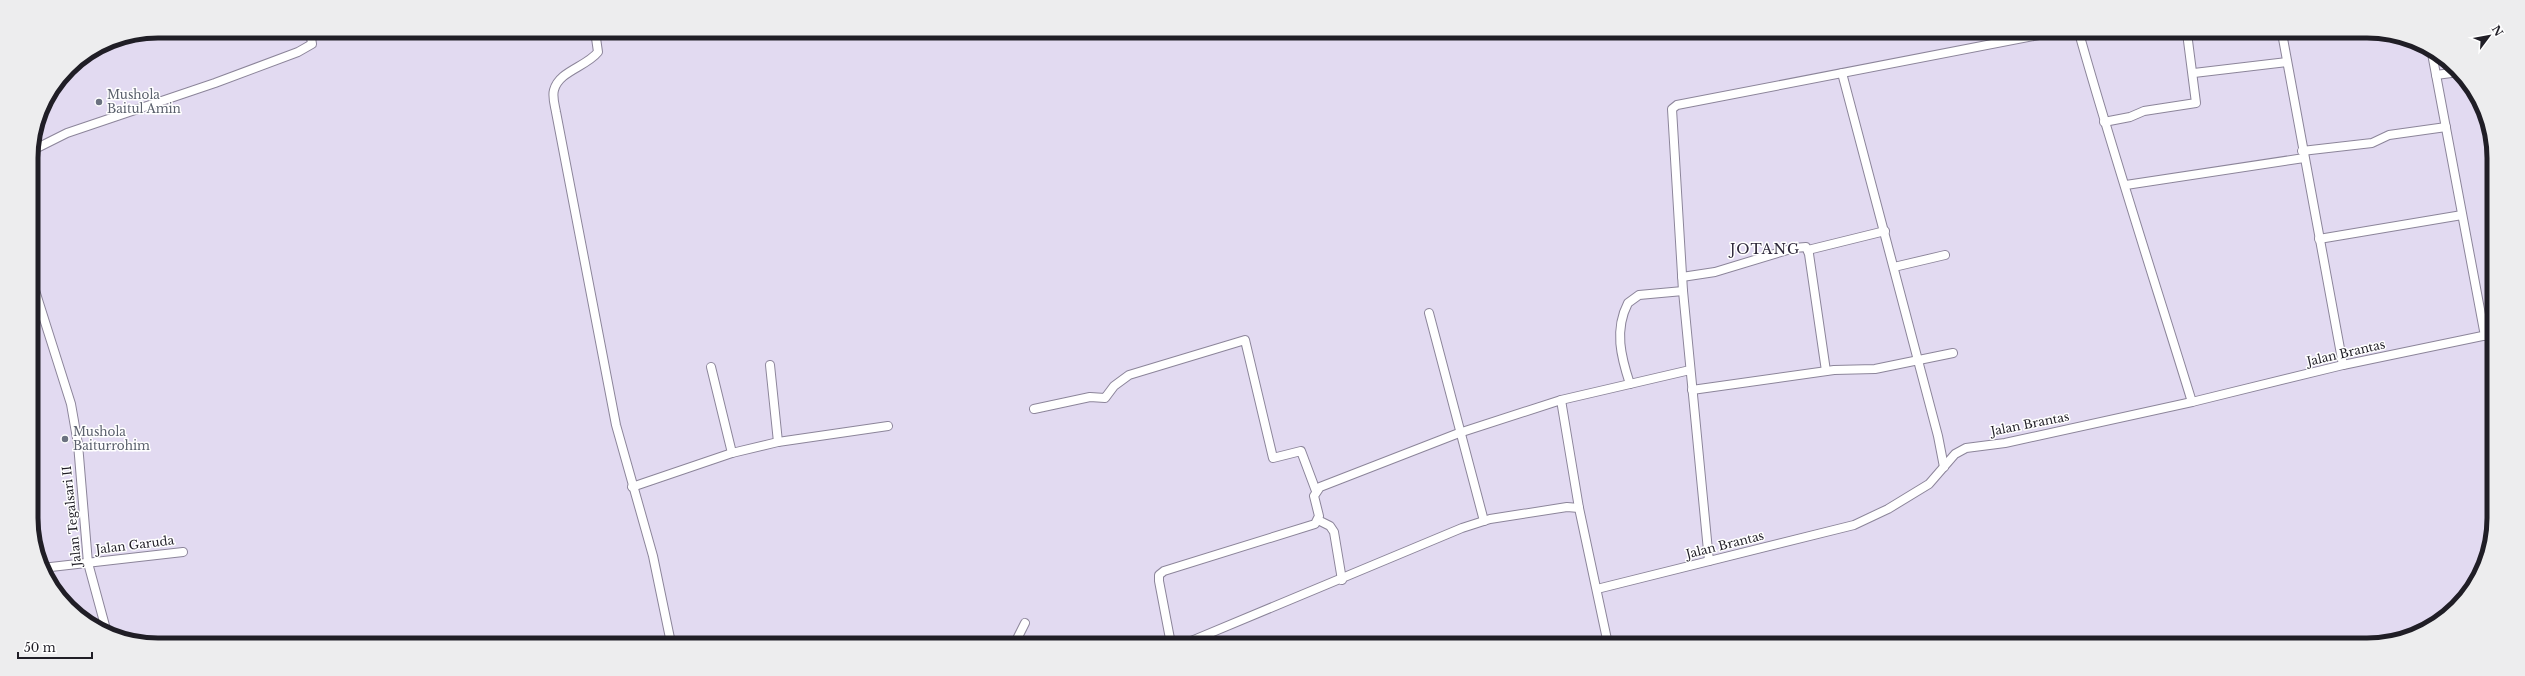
<svg xmlns="http://www.w3.org/2000/svg" width="2525" height="676" viewBox="0 0 2525 676" font-family="'Libre Baskerville',serif">
	<style>
		.lines { fill: none; stroke-linecap: round; stroke-linejoin: round }
		.minor-casing { stroke: #8c859a; stroke-width: 10 }
		.minor { stroke: #fff; stroke-width: 8 }
		.worship-dot { fill: #6b7280; stroke: #fff; stroke-width: 1.5 }
		.labels { text-anchor: middle; stroke-width: 3; stroke-linejoin: round; paint-order: stroke }
		.worship-label { font-size: 12px; fill: #5b616d; stroke: #fff; text-anchor: start }
		.street-label { font-size: 12px; fill: #201e26; stroke: #fff }
		.quarter-label { font-size: 14px; letter-spacing: 1px; fill: #2e283a; stroke: #fff }
		.rim { fill: none; stroke: #201e26; stroke-width: 5 }
	</style>
	<rect width="100%" height="100%" fill="#e2daf1"/>
	<g class="lines">
		<defs>
			<g id="minor">
				<path d="M 595,31 L 598,52 C 586,67 559,71 554,90 C 552,97 555,106 556,112 L 616,425 L 653,556 L 671,643"/>
				<path d="M 2079,33 C 2114,157 2154,279 2192,402"/>
				<path d="M 2282,33 L 2343,365"/>
				<path d="M 2431,48 L 2485,336"/>
				<path d="M 1842,73 L 1938,436 L 1944,467"/>
				<path d="M 2194,73 L 2287,62"/>
				<path d="M 2436,75 L 2459,72"/>
				<path d="M 2104,122 L 2130,117 L 2144,111 L 2196,103 L 2187,33"/>
				<path d="M 31,151 L 67,133 L 215,83 L 298,52 L 312,44 L 310,31"/>
				<path d="M 2302,151 L 2372,143 L 2389,135 L 2446,127"/>
				<path d="M 2126,185 L 2304,158"/>
				<path d="M 2319,239 L 2462,215"/>
				<path d="M 1808,250 L 1885,231"/>
				<path d="M 1894,267 L 1945,255"/>
				<path d="M 1682,277 L 1715,272 L 1794,248 L 1806,247 L 1809,254 L 1826,371"/>
				<path d="M 32,281 L 71,404 L 78,444 L 88,563 L 107,633"/>
				<path d="M 1429,313 L 1484,521"/>
				<path d="M 770,365 L 778,442"/>
				<path d="M 711,367 L 732,453"/>
				<path d="M 1630,384 C 1621,357 1614,330 1628,303 L 1639,295 L 1683,291"/>
				<path d="M 1692,390 L 1834,370 L 1875,369 L 1953,353"/>
				<path d="M 1561,400 L 1690,370"/>
				<path d="M 1034,409 L 1090,397 L 1105,398 L 1114,386 L 1129,375 L 1245,340 L 1273,458 L 1301,451 L 1316,491"/>
				<path d="M 632,487 L 732,453 L 778,442 L 888,426"/>
				<path d="M 1318,520 L 1330,526 L 1334,532 L 1342,580"/>
				<path d="M 1709,561 L 1683,291 L 1672,109 L 1677,105 L 2049,33"/>
				<path d="M 42,568 L 183,552"/>
				<path d="M 1597,589 L 1854,525 L 1888,509 L 1929,484 L 1955,454 L 1966,448 L 2005,443 L 2192,402 L 2343,365 L 2492,334"/>
				<path d="M 1015,643 L 1025,623"/>
				<path d="M 1171,644 L 1159,581 L 1159,575 L 1164,571 L 1315,524 L 1319,516 L 1314,496 L 1320,487 L 1459,433 L 1561,400 L 1579,508 L 1608,644"/>
				<path d="M 1184,644 L 1462,528 L 1490,519 L 1567,507 L 1579,508"/>
			</g>
		</defs>
		<use href="#minor" class="minor-casing"/>
		<use href="#minor" class="minor"/>
	</g>
	<g class="worship-dot">
		<circle cx="99" cy="102" r="4"/>
		<circle cx="65" cy="439" r="4"/>
	</g>
	<g class="labels">
		<g class="worship-label">
			<text x="107" y="99">Mushola<tspan x="107" dy="14">Baitul Amin</tspan></text>
			<text x="73" y="436">Mushola<tspan x="73" dy="14">Baiturrohim</tspan></text>
		</g>
		<g class="street-label">
			<text transform="translate(2346 353) rotate(-13)" y="4">Jalan Brantas</text>
			<text transform="translate(2030 424) rotate(-11)" y="4">Jalan Brantas</text>
			<text transform="translate(72 516) rotate(-96)" y="4">Jalan Tegalsari II</text>
			<text transform="translate(135 545) rotate(-7)" y="4">Jalan Garuda</text>
			<text transform="translate(1725 545) rotate(-14)" y="4">Jalan Brantas</text>
		</g>
		<g class="quarter-label">
			<text x="1765" y="254">JOTANG</text>
		</g>
	</g>
	<path d="M0 0H2525V676H0ZM158 38H2367A120 120 0 0 1 2487 158V518A120 120 0 0 1 2367 638H158A120 120 0 0 1 38 518V158A120 120 0 0 1 158 38Z" fill="#ededee" fill-rule="evenodd"/>
	<path class="rim" d="M158 38H2367A120 120 0 0 1 2487 158V518A120 120 0 0 1 2367 638H158A120 120 0 0 1 38 518V158A120 120 0 0 1 158 38Z"/>
	<g transform="translate(2489 36) rotate(58)" stroke="#ffffff" stroke-width="3" paint-order="stroke">
	<path d="M0-3L7 15L0 10L-7 15Z" fill="#201e26"/>
	<text y="-6" font-size="11" font-weight="bold" text-anchor="middle" fill="#201e26">N</text>
	</g>
	<path d="M18 652v6h74v-6" fill="none" stroke="#201e26" stroke-width="2"/>
	<text x="24" y="652" font-size="12" fill="#201e26" stroke="#ffffff" stroke-width="3" paint-order="stroke">50 m</text>
</svg>
